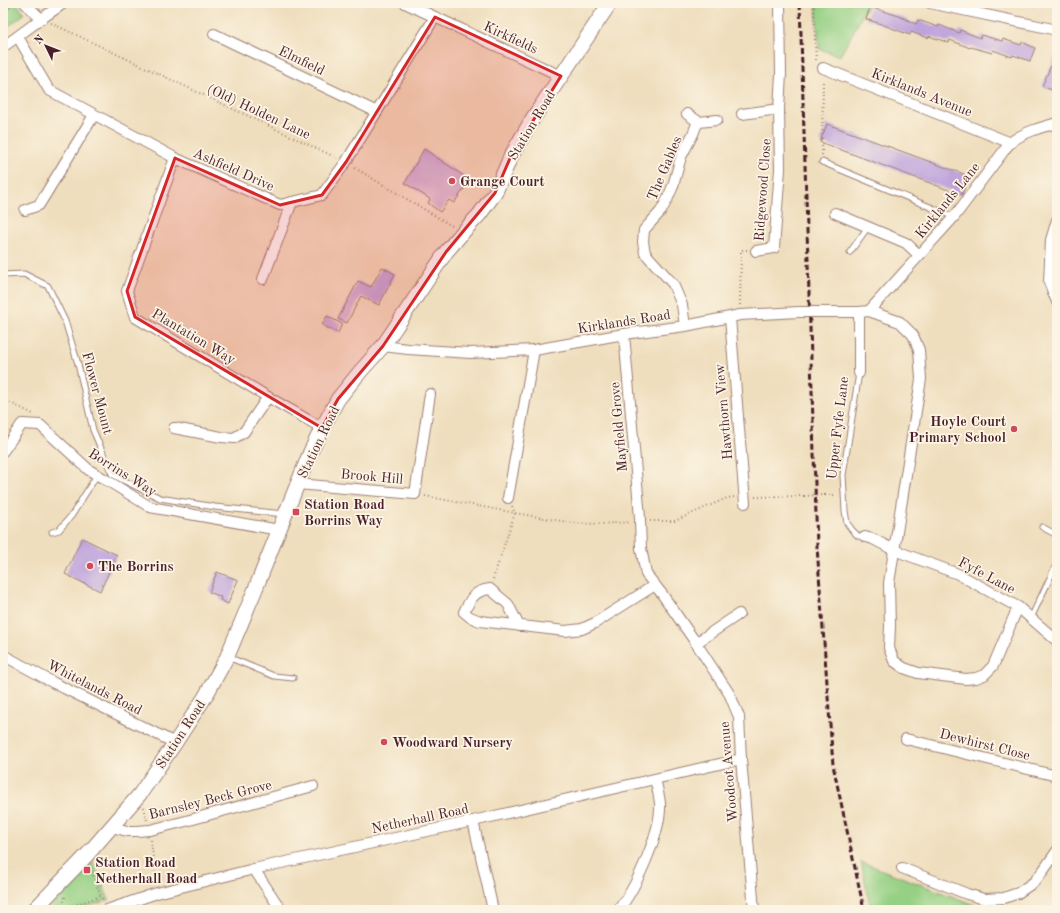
<svg xmlns="http://www.w3.org/2000/svg" width="1060" height="913" viewBox="0 0 1060 913" font-family="'Old Standard TT',serif">
	<style>
		.green { fill: #95d084; stroke: #707858 }
		.building { fill: #bea3dc }
		.lines { fill: none; stroke-linecap: round; stroke-linejoin: round }
		.lane-casing { stroke: #9c7e74; stroke-width: 7 }
		.street-casing { stroke: #9c7e74; stroke-width: 12 }
		.secondary-casing { stroke: #9c7e74; stroke-width: 16 }
		.path { stroke: #9c7e74; stroke-width: 2; stroke-dasharray: 1 3; stroke-linecap: butt }
		.lane { stroke: #fff; stroke-width: 5 }
		.street { stroke: #fff; stroke-width: 10 }
		.secondary { stroke: #fff; stroke-width: 14 }
		.rail { stroke: #4a1f2b; stroke-width: 3; stroke-dasharray: 6 3; stroke-linecap: butt }
		.street-bridge-casing { stroke: #9c7e74; stroke-width: 12; stroke-linecap: butt }
		.path-bridge { stroke: #9c7e74; stroke-width: 2; stroke-dasharray: 1 3; stroke-linecap: butt }
		.street-bridge { stroke: #fff; stroke-width: 10 }
		.marked { fill: #d62828; fill-opacity: 0.2; stroke: #d62828; stroke-width: 3; stroke-linejoin: round }
		.poi-dot { fill: #d1495b; stroke: #fcf5e5; stroke-width: 1.5 }
		.labels { text-anchor: middle; stroke-width: 3.5; stroke-linejoin: round; paint-order: stroke }
		.street-label { font-size: 14px; fill: #4a1f2b; stroke: #fcf5e5 }
		.poi-label { font-size: 14px; font-weight: bold; fill: #4a1f2b; stroke: #fcf5e5; text-anchor: start }
	</style>
	<rect width="100%" height="100%" fill="#fcf5e5"/>
	<filter id="ink" filterUnits="userSpaceOnUse"><feTurbulence type="fractalNoise" baseFrequency=".025" numOctaves="2"/><feDisplacementMap in="SourceGraphic" scale="8" xChannelSelector="R" yChannelSelector="G"/><feConvolveMatrix kernelMatrix="1 2 1 2 8 2 1 2 1" color-interpolation-filters="sRGB"/></filter>
	<filter id="wash" filterUnits="userSpaceOnUse"><feTurbulence type="fractalNoise" baseFrequency=".012" numOctaves="4" result="noise"/><feDisplacementMap in="SourceGraphic" scale="16" xChannelSelector="R" yChannelSelector="G"/><feGaussianBlur stdDeviation="0.9" result="paint"/><feColorMatrix in="noise" values="0 0 0 0 0 0 0 0 0 0 0 0 0 0 0 0 0 1.4 0 .05"/><feComposite in="paint" operator="in"/></filter>
	<g filter="url(#wash)">
		<rect width="100%" height="100%" fill="#efdebd"/>
		<g class="green">
			<path d="M 816,3 L 869,3 L 840,56 L 819,49 Z"/>
			<path d="M 13,4 L 18,5 L 23,12 L 23,15 L 3,30 L 3,11 L 9,5 Z"/>
			<path d="M 93,862 L 109,900 L 76,910 L 47,910 Z"/>
			<path d="M 861,862 L 988,910 L 871,910 Z"/>
		</g>
		<g id="blocks">
			<g class="building">
				<path d="M 870,7 L 899,16 L 916,24 L 918,20 L 938,27 L 939,25 L 959,33 L 960,30 L 980,38 L 981,35 L 1002,41 L 1003,39 L 1021,45 L 1022,42 L 1035,48 L 1030,61 L 1013,55 L 1012,57 L 993,50 L 992,53 L 971,47 L 970,48 L 950,40 L 949,43 L 929,36 L 928,38 L 911,32 L 910,35 L 881,24 L 866,19 Z"/>
				<path d="M 1057,52 L 1057,83 L 1054,91 L 1042,86 Z"/>
				<path d="M 827,124 L 969,176 L 962,195 L 820,142 Z"/>
				<path d="M 424,149 L 470,180 L 454,203 L 449,200 L 440,212 L 428,203 L 430,199 L 405,183 Z"/>
				<path d="M 382,267 L 395,274 L 379,305 L 361,296 L 347,323 L 338,319 L 358,281 L 371,287 Z"/>
				<path d="M 327,316 L 342,324 L 338,333 L 322,325 Z"/>
				<path d="M 82,538 L 117,555 L 100,591 L 65,574 Z"/>
				<path d="M 217,572 L 238,580 L 228,604 L 220,600 L 221,597 L 209,592 Z"/>
			</g>
		</g>
	</g>
	<g filter="url(#ink)">
		<use href="#blocks" fill-opacity="0" stroke="#9c7e74" stroke-width="1"/>
		<g class="lines">
			<defs>
				<g id="lane">
					<path d="M 822,162 L 954,217"/>
					<path d="M 850,252 L 868,227"/>
					<path d="M 3,275 L 24,274 L 48,286 L 65,321 L 78,364 L 93,430 L 112,474 L 125,481 L 160,498 L 215,507 L 284,514"/>
					<path d="M 859,373 L 843,475 L 845,511 L 847,523 L 852,530 L 858,536 L 865,537"/>
					<path d="M 1042,527 L 1057,535"/>
					<path d="M 52,532 L 59,530 L 72,515 L 97,475"/>
					<path d="M 1031,618 L 1057,563"/>
					<path d="M 228,657 L 274,676 L 293,678"/>
				</g>
				<g id="street">
					<path d="M 25,3 L 41,19"/>
					<path d="M 405,3 L 561,76"/>
					<path d="M 930,3 L 1057,30"/>
					<path d="M 3,6 L 6,3"/>
					<path d="M 214,34 L 377,112"/>
					<path d="M 18,37 L 49,90 L 175,158 L 280,205 L 322,195 L 346,162 L 435,17"/>
					<path d="M 3,47 L 41,19 L 64,3"/>
					<path d="M 823,68 L 1011,143"/>
					<path d="M 687,114 L 699,122 L 717,120"/>
					<path d="M 742,114 L 779,109"/>
					<path d="M 175,158 L 127,291 L 135,317 L 268,397 L 322,428"/>
					<path d="M 25,210 L 39,205 L 94,115"/>
					<path d="M 835,213 L 906,243 L 919,255"/>
					<path d="M 1057,220 L 1051,240 L 1049,282 L 1057,302"/>
					<path d="M 756,251 L 774,248 L 780,169 L 779,109 L 781,74 L 780,3"/>
					<path d="M 263,279 L 292,202"/>
					<path d="M 869,311 L 954,217 L 1003,152 C 1005,149 1008,145 1011,142 C 1024,132 1042,127 1057,123"/>
					<path d="M 824,312 L 859,312 L 869,311 L 900,322 L 913,335 L 919,350 L 921,379 L 889,583 L 890,626 L 889,648 L 894,661 L 904,668 L 918,673 L 966,679 L 976,678 L 984,675 L 993,666 L 1018,607"/>
					<path d="M 859,312 L 859,373"/>
					<path d="M 730,318 L 745,503"/>
					<path d="M 685,326 L 682,305 L 673,284 L 645,253 L 643,242 L 644,230 L 661,211 L 667,200 L 673,186 L 681,157 L 693,134 L 696,126 L 699,122"/>
					<path d="M 624,334 L 640,518"/>
					<path d="M 383,346 L 408,349 L 471,353 L 534,350 L 624,334 L 685,326 L 740,315 L 799,312"/>
					<path d="M 174,428 L 221,437 L 234,438 L 244,432 L 268,397"/>
					<path d="M 3,451 L 22,424 L 40,425 L 89,470 L 113,484 L 150,507 L 279,530"/>
					<path d="M 297,484 L 415,494 L 430,394"/>
					<path d="M 508,498 L 534,350"/>
					<path d="M 640,521 L 641,548 L 646,574 L 662,594 L 696,643 L 730,695 L 739,717 L 741,759 L 754,910"/>
					<path d="M 865,537 L 873,539 L 894,550 L 958,574 L 1018,607 L 1057,641"/>
					<path d="M 519,626 L 508,604 L 490,589 C 474,591 471,598 464,612 L 470,617 L 480,621 L 565,631 L 582,629 L 595,623 L 655,585"/>
					<path d="M 696,643 L 739,614"/>
					<path d="M 3,655 L 54,683 L 175,743"/>
					<path d="M 906,739 L 1057,776"/>
					<path d="M 473,821 L 493,910"/>
					<path d="M 112,827 L 127,831 L 137,831 L 150,830 L 186,821 L 313,786"/>
					<path d="M 902,868 L 967,894 L 984,899 L 1004,898 L 1018,893 L 1034,882 L 1043,871 L 1057,851"/>
					<path d="M 254,869 L 281,910"/>
					<path d="M 107,910 L 157,893 L 254,869 L 473,821 L 741,759"/>
					<path d="M 618,910 C 636,889 662,830 660,803 C 659,795 657,787 655,779"/>
				</g>
				<path id="secondary" d="M 34,910 L 86,856 L 140,794 L 175,743 L 205,697 L 227,657 L 255,590 L 279,530 L 310,453 L 322,428 L 338,399 L 359,373 L 383,346 L 446,252 L 463,232 L 479,215 L 495,193 L 511,156 L 533,118 L 610,3"/>
			</defs>
			<use href="#lane" class="lane-casing"/>
			<use href="#street" class="street-casing"/>
			<use href="#secondary" class="secondary-casing"/>
			<g class="path">
				<path d="M 814,3 L 815,43 L 816,60"/>
				<path d="M 51,23 L 337,158"/>
				<path d="M 822,155 L 823,79"/>
				<path d="M 355,168 L 452,226"/>
				<path d="M 740,305 L 741,250 L 747,250"/>
				<path d="M 3,399 L 33,414"/>
				<path d="M 825,495 L 836,495"/>
				<path d="M 425,496 L 515,513 L 573,523 L 601,524 L 630,522"/>
				<path d="M 755,497 L 804,496"/>
				<path d="M 650,521 L 675,521 L 727,498 L 735,497"/>
				<path d="M 493,579 L 515,513 L 512,506"/>
				<path d="M 144,807 L 147,820"/>
				<path d="M 151,840 L 156,883"/>
				<path d="M 90,868 L 103,901"/>
				<path d="M 65,897 L 62,909 L 101,896"/>
			</g>
			<use href="#lane" class="lane"/>
			<use href="#street" class="street"/>
			<use href="#secondary" class="secondary"/>
			<path class="rail" d="M 800,3 L 812,391 L 817,547 L 833,765 L 864,910"/>
			<defs>
				<path id="street-bridge" d="M 799,312 L 824,312"/>
			</defs>
			<use href="#street-bridge" class="street-bridge-casing"/>
			<path class="path-bridge" d="M 804,496 L 825,495"/>
			<use href="#street-bridge" class="street-bridge"/>
		</g>
	</g>
	<path class="marked" d="M 435,17 L 561,76 L 511,156 L 495,193 L 446,252 L 383,346 L 338,399 L 322,428 L 135,317 L 127,291 L 175,158 L 280,205 L 322,195 L 346,162 Z"/>
	<g class="poi-dot">
		<circle cx="452" cy="181" r="4"/>
		<circle cx="1014" cy="429" r="4"/>
		<rect x="292" y="508" width="8" height="8" rx="2"/>
		<circle cx="90" cy="566" r="4"/>
		<circle cx="384" cy="742" r="4"/>
		<rect x="83" y="866" width="8" height="8" rx="2"/>
	</g>
	<g class="labels">
		<g class="street-label">
			<text transform="translate(511 37) rotate(25)" y="5">Kirkfields</text>
			<text transform="translate(302 60) rotate(26)" y="5">Elmfield</text>
			<text transform="translate(922 92) rotate(22)" y="5">Kirklands Avenue</text>
			<text transform="translate(259 111) rotate(25)" y="5">(Old) Holden Lane</text>
			<text transform="translate(531 125) rotate(-59)" y="5">Station Road</text>
			<text transform="translate(664 168) rotate(-67)" y="5">The Gables</text>
			<text transform="translate(234 169) rotate(24)" y="5">Ashfield Drive</text>
			<text transform="translate(762 190) rotate(-86)" y="5">Ridgewood Close</text>
			<text transform="translate(947 200) rotate(-51)" y="5">Kirklands Lane</text>
			<text transform="translate(624 321) rotate(-9)" y="5">Kirklands Road</text>
			<text transform="translate(194 336) rotate(31)" y="5">Plantation Way</text>
			<text transform="translate(98 393) rotate(75)" y="5">Flower Mount</text>
			<text transform="translate(723 412) rotate(-95)" y="5">Hawthorn View</text>
			<text transform="translate(618 427) rotate(-95)" y="5">Mayfield Grove</text>
			<text transform="translate(837 428) rotate(-83)" y="5">Upper Fyfe Lane</text>
			<text transform="translate(318 442) rotate(-64)" y="5">Station Road</text>
			<text transform="translate(123 472) rotate(32)" y="5">Borrins Way</text>
			<text transform="translate(372 476) rotate(5)" y="5">Brook Hill</text>
			<text transform="translate(987 575) rotate(28)" y="5">Fyfe Lane</text>
			<text transform="translate(95 687) rotate(27)" y="5">Whitelands Road</text>
			<text transform="translate(180 734) rotate(-57)" y="5">Station Road</text>
			<text transform="translate(985 744) rotate(14)" y="5">Dewhirst Close</text>
			<text transform="translate(728 772) rotate(-95)" y="5">Woodcot Avenue</text>
			<text transform="translate(210 799) rotate(-14)" y="5">Barnsley Beck Grove</text>
			<text transform="translate(420 818) rotate(-12)" y="5">Netherhall Road</text>
		</g>
		<g class="poi-label">
			<text x="460" y="186">Grange Court</text>
			<text x="1006" y="426" text-anchor="end">Hoyle Court<tspan x="1006" dy="16">Primary School</tspan></text>
			<text x="304" y="509">Station Road<tspan x="304" dy="16">Borrins Way</tspan></text>
			<text x="98" y="571">The Borrins</text>
			<text x="392" y="747">Woodward Nursery</text>
			<text x="95" y="867">Station Road<tspan x="95" dy="16">Netherhall Road</tspan></text>
		</g>
	</g>
	<rect width="1060" height="913" fill="none" stroke="#fcf5e5" stroke-width="16"/>
	<g transform="translate(46 46) rotate(313)" stroke="#fcf5e5" stroke-width="3" paint-order="stroke">
	<path d="M0-3L7 15L0 10L-7 15Z" fill="#4a1f2b"/>
	<text y="-6" font-size="11" font-weight="bold" text-anchor="middle" fill="#4a1f2b">N</text>
	</g>
</svg>
